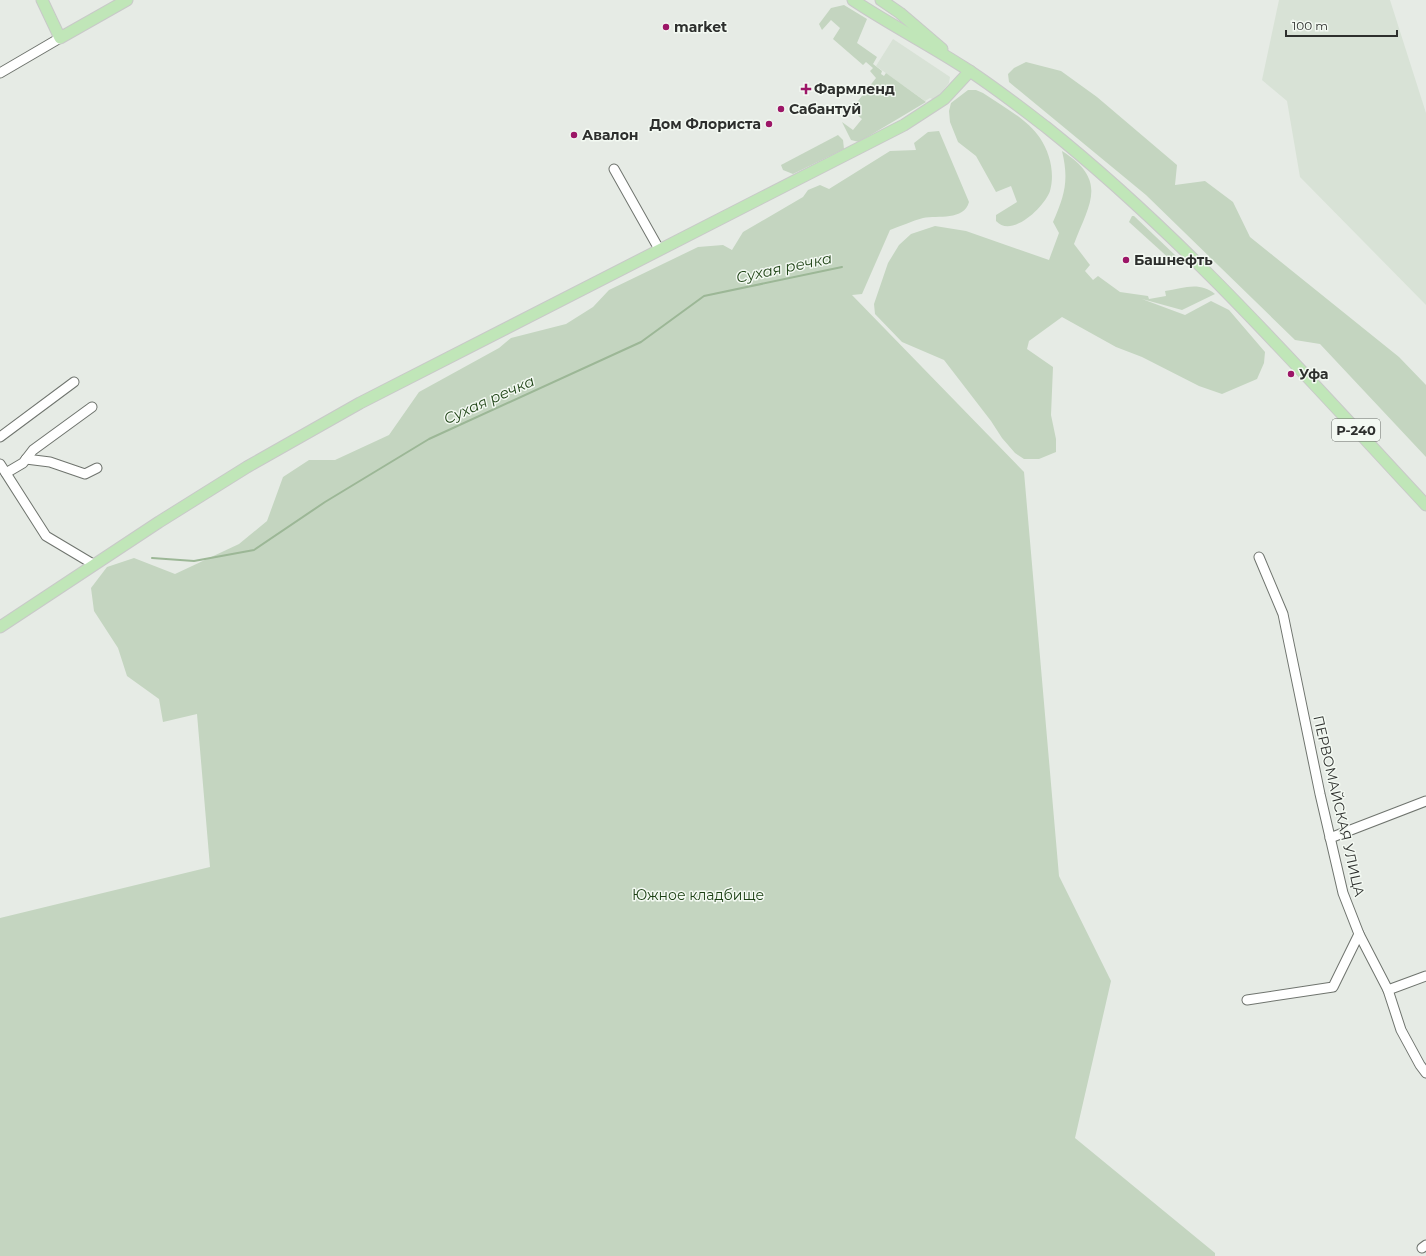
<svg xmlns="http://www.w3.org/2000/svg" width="1426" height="1256" viewBox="0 0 1426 1256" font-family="Montserrat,sans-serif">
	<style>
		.built { fill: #d8e2d6 }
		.green { fill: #c4d5c0 }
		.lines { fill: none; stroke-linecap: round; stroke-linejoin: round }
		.stream { stroke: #9cb796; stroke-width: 2 }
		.minor-casing { stroke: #6f746e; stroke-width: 11 }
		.major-casing { stroke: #c8c9c8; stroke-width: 13 }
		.minor { stroke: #fff; stroke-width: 9 }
		.major { stroke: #c0e6b8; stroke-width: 11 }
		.poi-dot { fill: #9c1667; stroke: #f3f9f2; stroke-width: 1.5 }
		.labels { text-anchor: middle; stroke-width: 3; stroke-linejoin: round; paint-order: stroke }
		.shield { fill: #f3f9f2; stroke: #686c68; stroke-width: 1 }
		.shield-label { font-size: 13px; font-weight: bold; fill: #2d2f2d }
		.poi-label { font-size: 14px; font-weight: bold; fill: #2d2f2d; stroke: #f3f9f2; text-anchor: start }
		.street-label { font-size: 14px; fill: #2d2f2d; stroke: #f3f9f2 }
		.park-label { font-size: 14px; fill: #1a3f12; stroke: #f3f9f2 }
		.water-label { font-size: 15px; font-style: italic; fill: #224619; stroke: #f3f9f2 }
	</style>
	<rect width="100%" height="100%" fill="#e6ebe5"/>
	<g class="built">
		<path d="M 1279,0 L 1390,0 L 1426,113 L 1426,305 L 1300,177 L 1287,101 L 1262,80 Z"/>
		<path d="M 893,39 L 950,77 L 949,83 L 935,100 L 930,98 L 925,101 L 876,66 Z"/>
	</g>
	<g class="green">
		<path d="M 844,5 L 867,19 L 857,43 L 877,57 L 873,64 L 882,71 L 881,74 L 884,76 L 886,73 L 926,102 L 859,142 L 851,140 L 842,122 L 853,130 L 862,119 L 851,110 L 876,78 L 870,71 L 873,68 L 866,62 L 863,65 L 833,39 L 840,28 L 831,20 L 822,30 L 819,24 L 831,8 Z"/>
		<path d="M 1026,62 L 1061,71 L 1097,97 L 1177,165 L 1175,185 L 1205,181 L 1233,202 L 1250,237 L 1399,357 L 1426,385 L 1426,457 L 1320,344 L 1295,340 L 1146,195 L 1009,82 L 1008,74 L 1014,68 Z"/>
		<path d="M 968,90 L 976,90 L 983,93 C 1002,106 1027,119 1040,138 C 1050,153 1055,173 1050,191 C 1045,206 1012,239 996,221 L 996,215 L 1017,202 L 1011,186 L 996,192 L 976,156 L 958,142 L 950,122 L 949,111 L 951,103 Z"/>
		<path d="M 939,131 L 969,202 C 964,221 938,215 923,218 C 912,221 901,226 890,230 L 862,294 L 852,295 L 1024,472 L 1059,876 L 1111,981 L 1075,1138 L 1215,1253 L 1215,1256 L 0,1256 L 0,918 L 210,867 L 197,714 L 163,722 L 159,699 L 127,676 L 118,648 L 94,611 L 91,588 L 107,567 L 134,558 L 175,574 L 239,544 L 267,521 L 283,477 L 309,460 L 335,460 L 389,435 L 419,392 L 499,348 L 511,338 L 566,324 L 593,307 L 609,290 L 698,247 L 723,245 L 732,250 L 743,232 L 803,197 L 808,190 L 820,185 L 829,189 L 890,151 L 916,150 L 914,143 L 928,132 Z"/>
		<path d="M 838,135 L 843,140 L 844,149 L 793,174 L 783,170 L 781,165 Z"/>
		<path d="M 1062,151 C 1109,181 1089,204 1074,244 L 1090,265 L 1085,271 L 1093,280 L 1098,276 L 1120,292 L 1148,296 L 1149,299 L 1166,296 L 1165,291 C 1183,288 1200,281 1215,294 L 1182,310 L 1142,299 L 1185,315 L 1211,301 L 1229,310 L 1265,352 L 1264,363 L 1257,379 L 1222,394 L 1199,386 L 1142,357 L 1116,347 L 1062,317 L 1029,341 L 1027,349 L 1053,367 L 1051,415 L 1056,439 L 1056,452 L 1039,459 L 1024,459 L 1015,453 L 1002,438 L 991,421 L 944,360 L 902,342 L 875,314 L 874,304 L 888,263 L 899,245 L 911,234 L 935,226 L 966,231 L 1049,260 L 1059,233 L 1053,222 C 1065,195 1069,180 1062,151 Z"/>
		<path d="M 1132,216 L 1134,216 L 1176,256 L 1175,261 L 1172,261 L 1129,222 Z"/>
	</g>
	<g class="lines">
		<path class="stream" d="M 152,558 L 194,561 L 254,550 L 325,502 L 429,439 L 641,342 L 704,296 L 842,267"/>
		<defs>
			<g id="minor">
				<path d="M 0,73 L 60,38"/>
				<path d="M 614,169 L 659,249"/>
				<path d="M 0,437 L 74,382"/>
				<path d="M 26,459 L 50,462 L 85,474 L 97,468"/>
				<path d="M 0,464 L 46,536 L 93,564"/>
				<path d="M 6,473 L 23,463 L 33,450 L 92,407"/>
				<path d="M 1259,557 L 1283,614 L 1320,794 L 1343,893 L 1359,934 L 1388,990 L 1401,1030 L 1420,1065 L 1426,1073"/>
				<path d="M 1330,838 L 1426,801"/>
				<path d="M 1388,990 L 1426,976"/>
				<path d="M 1247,1000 L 1333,987 L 1359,934"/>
				<path d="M 1422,1248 L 1426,1245"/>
			</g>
			<g id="major">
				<path d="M 42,0 L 60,38 L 127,0"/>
				<path d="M 853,0 C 889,24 928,44 965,68 C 993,86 1020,107 1046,127 C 1186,239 1304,374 1426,505"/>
				<path d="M 881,0 L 900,13 L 942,49"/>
				<path d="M 0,627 L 159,522 L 247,467 L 360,403 L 904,125 L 944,99 L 970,71"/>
			</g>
		</defs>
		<use href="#minor" class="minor-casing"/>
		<use href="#major" class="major-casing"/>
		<use href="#minor" class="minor"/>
		<use href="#major" class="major"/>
	</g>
	<g class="poi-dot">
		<circle cx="666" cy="27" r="4"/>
		<path d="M804 83h4v4h4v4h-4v4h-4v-4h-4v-4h4z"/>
		<circle cx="781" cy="109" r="4"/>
		<circle cx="769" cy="124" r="4"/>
		<circle cx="574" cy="135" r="4"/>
		<circle cx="1126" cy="260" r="4"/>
		<circle cx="1291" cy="374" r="4"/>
	</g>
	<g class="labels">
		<rect class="shield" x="1332" y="419" width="48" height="22" rx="3"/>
		<g class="shield-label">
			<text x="1356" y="435">Р-240</text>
		</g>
		<g class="poi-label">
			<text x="674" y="32">market</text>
			<text x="814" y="94">Фармленд</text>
			<text x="789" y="114">Сабантуй</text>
			<text x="761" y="129" text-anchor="end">Дом Флориста</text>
			<text x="582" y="140">Авалон</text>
			<text x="1134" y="265">Башнефть</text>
			<text x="1299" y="379">Уфа</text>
		</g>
		<g class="street-label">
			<text transform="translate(1339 806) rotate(77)" y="5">ПЕРВОМАЙСКАЯ УЛИЦА</text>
		</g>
		<g class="park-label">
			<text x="698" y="900">Южное кладбище</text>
		</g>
		<g class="water-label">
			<text transform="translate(784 268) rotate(-12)" y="5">Сухая речка</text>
			<text transform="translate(489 400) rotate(-24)" y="5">Сухая речка</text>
		</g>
	</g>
	<path d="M1286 30v6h111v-6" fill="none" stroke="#2d2f2d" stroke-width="2"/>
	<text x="1292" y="30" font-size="12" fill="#2d2f2d" stroke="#f3f9f2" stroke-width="3" paint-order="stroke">100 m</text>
</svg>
